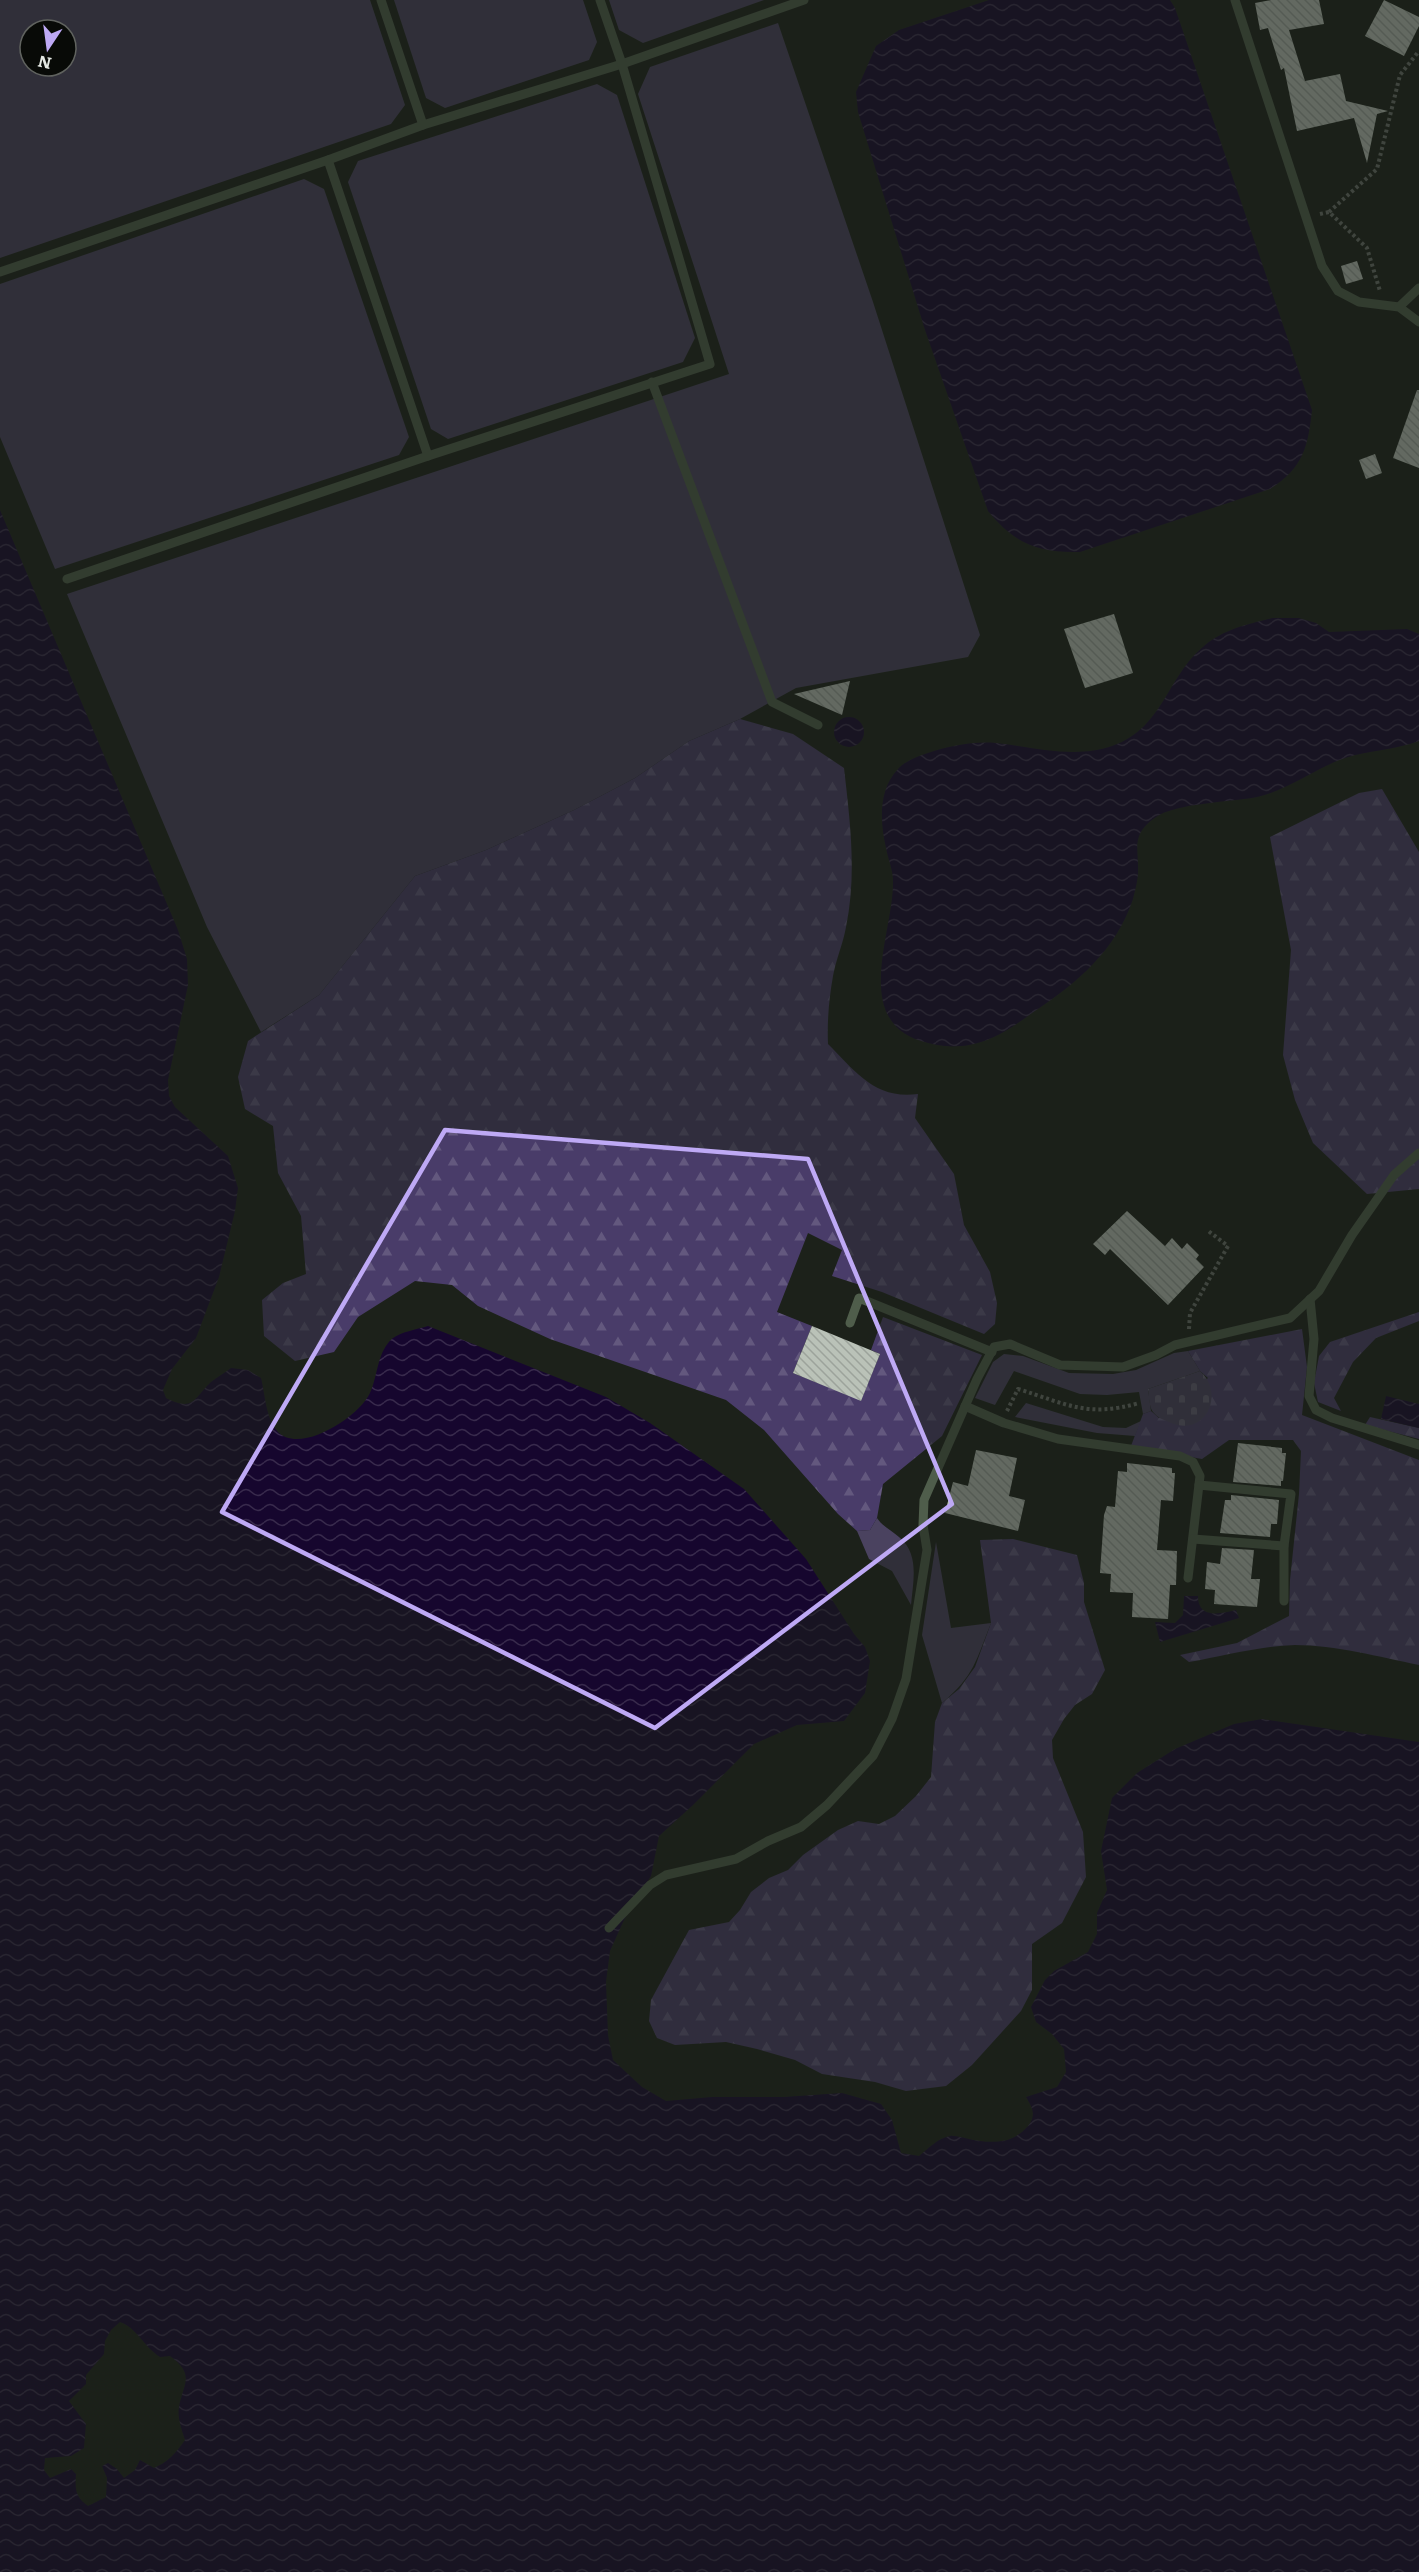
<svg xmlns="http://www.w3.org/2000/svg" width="1419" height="2572" viewBox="0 0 1419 2572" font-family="Literata,serif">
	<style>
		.green { fill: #4a425f; fill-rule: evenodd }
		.forest { fill: url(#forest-firs) }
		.cemetery { fill: url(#cemetery-stones) }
		.water { fill: url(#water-waves); fill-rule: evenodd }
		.building { fill: url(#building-back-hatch) }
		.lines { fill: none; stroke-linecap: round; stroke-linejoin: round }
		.path { stroke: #6b706a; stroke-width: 4; stroke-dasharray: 3 3; stroke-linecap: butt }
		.lane { stroke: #4f5d4b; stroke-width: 9 }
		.marked { fill: none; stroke: #bea9f5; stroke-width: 4.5; stroke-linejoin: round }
	</style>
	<defs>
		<pattern id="forest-firs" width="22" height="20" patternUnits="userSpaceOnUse" patternTransform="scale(1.5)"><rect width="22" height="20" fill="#493c69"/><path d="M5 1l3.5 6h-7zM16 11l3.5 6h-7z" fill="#63587e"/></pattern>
		<pattern id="cemetery-stones" width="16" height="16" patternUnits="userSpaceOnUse" patternTransform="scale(1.5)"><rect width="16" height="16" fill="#4a425f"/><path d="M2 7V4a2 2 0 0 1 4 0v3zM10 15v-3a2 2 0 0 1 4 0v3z" fill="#645d76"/></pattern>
		<pattern id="water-waves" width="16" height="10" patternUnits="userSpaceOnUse" patternTransform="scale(1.5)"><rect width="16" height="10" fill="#16062e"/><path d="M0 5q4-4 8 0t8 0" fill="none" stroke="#382a4c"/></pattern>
		<pattern id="building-back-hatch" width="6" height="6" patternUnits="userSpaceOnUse" patternTransform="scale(1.5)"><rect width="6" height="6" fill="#bac2b8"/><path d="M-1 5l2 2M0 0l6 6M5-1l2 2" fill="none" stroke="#9ca39b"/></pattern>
	</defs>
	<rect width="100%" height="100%" fill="#1c211a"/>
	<g class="green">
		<path d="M 0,0 L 370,0 L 405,105 L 391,124 L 0,258 ZM 30,30 L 66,30 L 66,66 L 30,66 Z"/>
		<path d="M 394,0 L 583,0 L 597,42 L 589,60 L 445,108 L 426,98 Z"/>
		<path d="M 609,0 L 764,0 L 643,43 L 619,30 Z"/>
		<path d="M 778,23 L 873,302 L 980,635 L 968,657 L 796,688 L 740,719 L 689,741 L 635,778 L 574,810 L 486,850 L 415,876 L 319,995 L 261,1032 L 207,927 L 67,594 L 729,374 L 638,94 L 650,67 Z"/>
		<path d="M 597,84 L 617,95 L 695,338 L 683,362 L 448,439 L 431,429 L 348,182 L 358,161 Z"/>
		<path d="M 304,179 L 324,189 L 409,437 L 399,455 L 55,569 L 0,437 L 0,284 Z"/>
		<path d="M 1188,1351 L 1200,1371 L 1148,1389 L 1151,1411 L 1143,1414 L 1139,1392 L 1107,1395 L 1080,1394 L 1014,1371 L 995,1405 L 975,1398 L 993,1362 L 1004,1354 L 1023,1356 L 1069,1373 L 1113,1374 L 1136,1370 L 1174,1353 Z"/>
		<path d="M 1026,1403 L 1103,1427 L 1126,1428 L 1141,1421 L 1135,1436 L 1097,1433 L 1015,1417 Z"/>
		<path d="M 877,1518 C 883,1527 891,1530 899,1537 C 920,1554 913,1582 911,1605 L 892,1571 L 869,1559 L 857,1531 L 870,1530 Z"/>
		<path d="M 936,1542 L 951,1628 L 991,1623 C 976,1660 975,1675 942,1703 L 922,1635 Z"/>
	</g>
	<g class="forest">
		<path d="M 740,719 L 793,734 L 844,768 C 850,821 857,874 846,927 C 843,944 836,959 833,976 C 829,999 827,1021 828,1044 C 855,1071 875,1100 918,1094 L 915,1118 L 954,1174 L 964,1225 L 990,1272 L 997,1303 L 995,1324 L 984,1334 L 882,1292 L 832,1276 L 842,1250 L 808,1233 L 777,1312 L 812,1326 L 793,1373 L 861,1400 L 880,1354 L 871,1350 L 883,1317 L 982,1355 L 942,1436 L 883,1484 L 877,1518 L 870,1530 L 857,1531 L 838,1514 L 764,1430 L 726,1400 L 550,1339 L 478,1306 L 452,1285 L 415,1281 L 358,1317 L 334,1352 L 295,1361 L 264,1336 L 262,1300 L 283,1283 L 306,1274 L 301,1216 L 278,1173 L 273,1126 L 245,1109 L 238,1077 L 248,1041 L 319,995 L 415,876 L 486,850 L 574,810 L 635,778 L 689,741 Z"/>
		<path d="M 1382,789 L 1419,852 L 1419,1189 L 1367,1194 L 1313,1143 L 1295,1100 L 1283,1055 L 1291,950 L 1270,837 L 1359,793 Z"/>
		<path d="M 1419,1312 L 1419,1321 L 1376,1338 L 1353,1362 L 1334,1398 L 1341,1411 L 1318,1402 L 1314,1383 L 1319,1356 L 1330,1342 Z"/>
		<path d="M 1302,1329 L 1307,1367 L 1302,1415 L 1419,1460 L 1419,1665 C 1380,1657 1335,1645 1295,1645 C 1259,1646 1224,1656 1189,1662 L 1180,1655 L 1237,1643 L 1289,1616 L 1290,1580 L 1299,1494 L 1301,1451 L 1293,1440 L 1229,1440 L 1202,1459 L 1131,1446 L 1143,1414 L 1151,1411 L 1159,1418 L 1208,1378 L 1200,1371 L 1188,1351 Z"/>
		<path d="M 1370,1417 L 1419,1428 L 1419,1439 L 1365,1425 Z"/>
		<path d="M 1013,1539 L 1077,1555 L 1084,1583 L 1084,1602 L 1105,1670 L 1092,1694 L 1075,1705 L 1064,1719 L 1052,1740 L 1053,1758 L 1083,1832 L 1086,1877 L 1062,1923 L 1032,1944 L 1032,1990 L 1021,2011 L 972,2065 L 946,2086 L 906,2091 L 875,2082 L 822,2074 L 795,2060 L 757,2049 L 726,2042 L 675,2045 L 657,2038 L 649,2021 L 651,2000 L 689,1930 L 729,1922 L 740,1910 L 751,1892 L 769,1878 L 788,1870 L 803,1855 L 838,1830 L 858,1821 L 879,1824 L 895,1816 L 916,1796 L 931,1777 L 935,1722 L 942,1703 L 959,1689 L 975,1667 L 991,1623 L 980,1540 Z"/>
	</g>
	<path class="cemetery" d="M 1200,1371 C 1226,1394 1205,1439 1169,1422 C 1163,1420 1157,1417 1153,1412 C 1149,1407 1149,1396 1148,1389 Z"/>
	<g class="water">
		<path d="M 989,0 L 1170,0 L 1175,8 L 1312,410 C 1308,447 1303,468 1270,489 L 1080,552 C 1038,553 1015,544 988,511 L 925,330 L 858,112 L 856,92 L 876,46 L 899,30 Z"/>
		<path d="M 0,510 L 178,930 L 187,959 L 188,985 L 168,1080 L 169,1096 L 175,1107 L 228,1156 L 238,1188 L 235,1211 L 219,1277 L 196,1338 L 172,1369 L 163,1390 L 166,1398 C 194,1412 193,1399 211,1382 C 217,1377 225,1373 231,1368 L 248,1370 L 261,1378 C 265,1394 266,1418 277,1431 C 299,1456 359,1417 370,1393 C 378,1376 377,1351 393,1338 C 401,1332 418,1329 428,1326 L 606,1397 L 650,1423 L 744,1489 L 806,1559 L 854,1634 L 865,1647 L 870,1661 L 865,1693 L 844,1721 L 797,1725 L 754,1744 L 693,1805 L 659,1836 L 651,1876 L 624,1920 L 610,1951 L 606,1982 L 608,2035 L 613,2060 L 642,2087 L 666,2101 L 712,2097 L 784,2097 L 842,2093 L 881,2104 L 892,2120 L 901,2153 L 919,2156 C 928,2149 938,2138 950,2136 C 955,2135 963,2138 969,2139 C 991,2144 1013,2144 1028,2126 C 1037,2115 1032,2107 1026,2097 L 1057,2087 L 1066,2072 L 1064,2049 L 1052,2034 L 1036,2022 L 1031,2007 L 1045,1980 L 1054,1971 L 1088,1952 L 1097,1934 L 1097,1913 L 1107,1890 L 1101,1851 L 1112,1798 L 1137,1773 L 1175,1749 L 1234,1724 L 1262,1719 L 1419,1742 L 1419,2572 L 0,2572 ZM 120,2322 C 137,2328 144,2347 160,2357 L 170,2356 C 196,2375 183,2384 179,2407 C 177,2418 182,2430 185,2440 C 176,2453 168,2462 154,2468 L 140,2460 L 135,2470 L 124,2478 L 117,2469 L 108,2463 L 102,2466 L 107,2478 L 106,2497 L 88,2506 C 75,2497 75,2489 76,2474 L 71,2469 L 50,2478 L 44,2470 L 45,2458 L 71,2456 L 84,2448 L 86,2424 L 69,2401 L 86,2384 L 86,2375 L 104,2354 L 105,2341 L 111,2330 Z"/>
		<path d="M 1273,618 L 1299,618 L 1316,623 L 1329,632 L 1407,629 L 1419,634 L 1419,741 C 1395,750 1370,750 1345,758 C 1315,768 1289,790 1257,797 C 1232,802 1176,803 1156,817 C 1130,835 1139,848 1138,872 C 1138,880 1135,891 1133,899 C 1116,950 1078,982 1035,1011 C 1014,1026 995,1040 969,1045 C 952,1048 937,1046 921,1041 C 851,1019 894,931 893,881 C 893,870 888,859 886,848 C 880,822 878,790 898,769 C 905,761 918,756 928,753 C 949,746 974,741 996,743 C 1034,747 1075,759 1112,746 C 1163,729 1167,676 1204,646 C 1224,629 1248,624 1273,618 Z"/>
		<circle cx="849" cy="732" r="15"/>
		<path d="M 1386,1396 L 1419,1404 L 1419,1428 L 1381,1419 Z"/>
		<path d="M 1184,1596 L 1198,1596 C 1198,1619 1220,1614 1236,1610 L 1239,1618 L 1160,1642 L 1155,1622 L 1175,1623 L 1183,1615 Z"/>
	</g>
	<g class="building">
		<path d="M 1271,0 L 1319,0 L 1324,24 L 1289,30 L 1305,81 L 1340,74 L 1346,101 L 1388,111 L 1377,114 L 1367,163 L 1354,118 L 1297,131 L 1284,68 L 1281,70 L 1268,28 L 1260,30 L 1255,3 Z"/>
		<path d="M 1384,0 L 1419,17 L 1419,26 L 1404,56 L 1365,36 Z"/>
		<path d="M 1357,261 L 1363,279 L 1346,284 L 1341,266 Z"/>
		<path d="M 1417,390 L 1419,390 L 1419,468 L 1393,458 Z"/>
		<path d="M 1375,454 L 1382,473 L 1366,479 L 1359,460 Z"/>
		<path d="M 1114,614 L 1133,673 L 1085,688 L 1064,629 Z"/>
		<path d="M 850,681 L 842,715 L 794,694 Z"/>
		<path d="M 1127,1211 L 1165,1246 L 1172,1238 L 1182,1249 L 1187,1243 L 1199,1255 L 1196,1259 L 1204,1267 L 1168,1305 L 1110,1249 L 1105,1255 L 1093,1244 Z"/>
		<path d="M 812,1326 L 880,1354 L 861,1401 L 793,1373 Z"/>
		<path d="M 1238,1443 L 1282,1448 L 1282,1453 L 1286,1453 L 1283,1481 L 1281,1481 L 1281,1486 L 1233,1482 Z"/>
		<path d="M 976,1450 L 1017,1458 L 1009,1496 L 1025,1500 L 1018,1531 L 945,1513 L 953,1482 L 968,1486 Z"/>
		<path d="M 1127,1463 L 1172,1468 L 1172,1473 L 1175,1473 L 1173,1501 L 1161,1500 L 1157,1550 L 1177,1551 L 1176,1585 L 1170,1585 L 1168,1619 L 1132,1617 L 1133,1593 L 1110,1592 L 1111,1574 L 1100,1573 L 1104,1515 L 1107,1506 L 1115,1507 L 1118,1471 L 1127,1472 Z"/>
		<path d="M 1231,1495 L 1279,1500 L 1277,1524 L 1271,1524 L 1270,1537 L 1220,1533 L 1225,1500 L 1231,1500 Z"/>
		<path d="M 1222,1548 L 1254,1550 L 1251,1579 L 1260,1579 L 1257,1607 L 1214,1604 L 1215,1590 L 1205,1589 L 1207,1562 L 1220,1564 Z"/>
	</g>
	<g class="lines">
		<g class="path">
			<path d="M 1329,212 L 1377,169 L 1400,75 L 1419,51"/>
			<path d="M 1320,214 L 1329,212 L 1367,248 L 1380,291"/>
			<path d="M 1189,1329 L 1190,1313 L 1228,1246 L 1207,1230"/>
			<path d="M 1007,1411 L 1018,1389 C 1067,1404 1087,1418 1139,1403"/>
		</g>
		<g class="lane">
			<path d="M 381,0 L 423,125"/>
			<path d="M 1235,0 L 1322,266 L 1338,291 L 1359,302 L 1399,307 L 1419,322"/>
			<path d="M 328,160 L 428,456"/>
			<path d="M 0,272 L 328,160 L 423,125 L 622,64 L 804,0"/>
			<path d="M 1399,307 L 1419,288"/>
			<path d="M 652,382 L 772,702 L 818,725"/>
			<path d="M 67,579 L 428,456 L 710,364 L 622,64 L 600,0"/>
			<path d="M 1310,1299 L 1314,1339 L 1309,1396 L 1316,1410 L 1332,1418 L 1419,1445"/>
			<path d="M 850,1323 L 859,1298 L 992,1352"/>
			<path d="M 965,1406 L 1004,1423 L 1058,1439 L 1180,1456 L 1193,1462 L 1200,1476 L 1188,1578"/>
			<path d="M 1199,1485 L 1291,1494 L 1284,1546 L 1284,1601"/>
			<path d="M 1193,1539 L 1284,1546"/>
			<path d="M 609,1928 L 650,1885 L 666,1875 L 736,1859 L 768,1841 L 801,1827 L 827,1805 L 873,1756 L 892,1719 L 906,1679 L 927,1550 L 923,1525 L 924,1500 L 977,1379 L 994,1347 L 1010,1344 L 1060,1365 L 1123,1367 L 1156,1355 L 1175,1345 L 1290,1318 L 1319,1291 L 1352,1235 L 1394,1175 L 1419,1153"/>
		</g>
	</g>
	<path d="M0 0H1419V2572H0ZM 445,1130 L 808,1159 L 952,1504 L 655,1728 L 222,1512 Z" fill="#1c211a" fill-opacity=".55" fill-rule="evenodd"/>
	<path class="marked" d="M 445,1130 L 808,1159 L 952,1504 L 655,1728 L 222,1512 Z"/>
	<g transform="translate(48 48) rotate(193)"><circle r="28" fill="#080a07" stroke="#60635f" stroke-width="1.5"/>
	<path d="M0-4.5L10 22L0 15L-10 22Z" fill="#bea9f5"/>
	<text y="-9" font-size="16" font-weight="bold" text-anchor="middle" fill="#e4e8e3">N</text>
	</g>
</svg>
